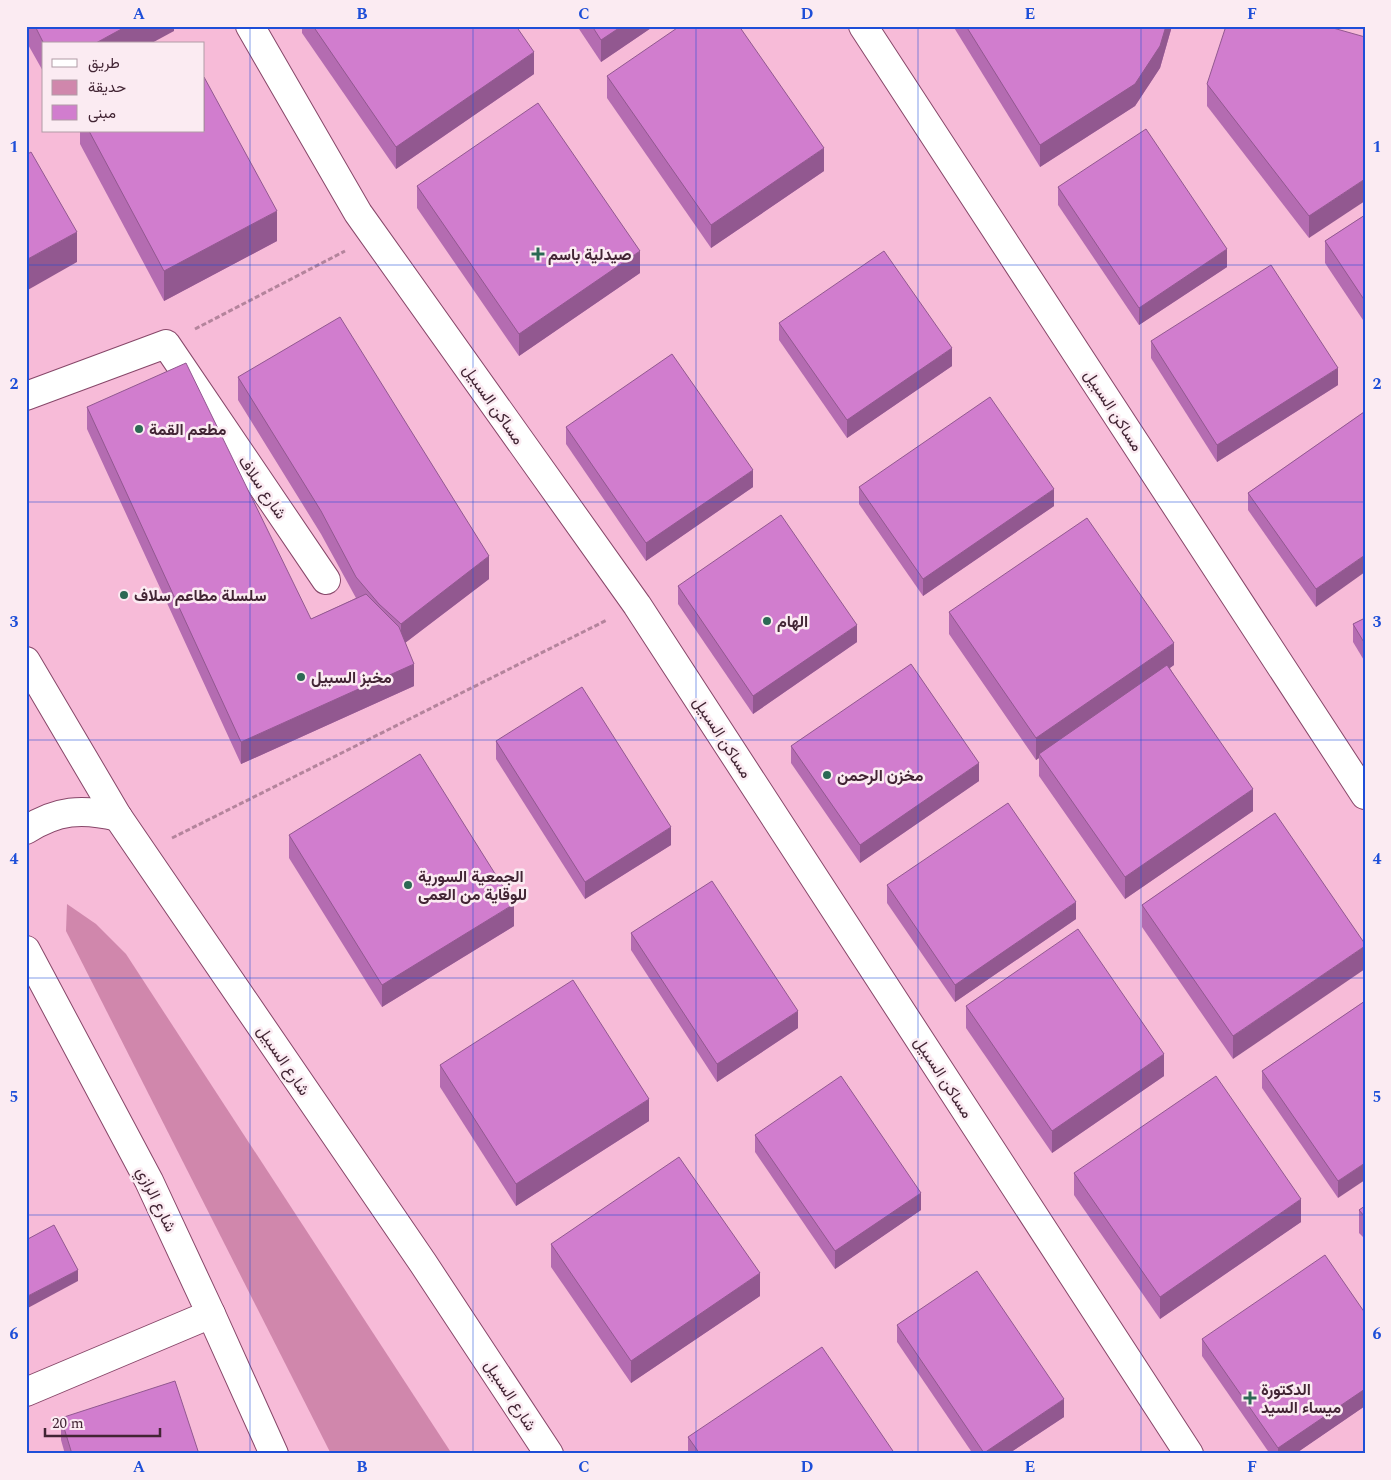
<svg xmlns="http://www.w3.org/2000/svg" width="1391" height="1480" viewBox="0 0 1391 1480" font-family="Spectral,Vazirmatn,serif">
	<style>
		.green { fill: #d087ac }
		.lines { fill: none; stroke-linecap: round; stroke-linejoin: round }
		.minor-casing { stroke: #874769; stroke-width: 30 }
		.secondary-casing { stroke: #874769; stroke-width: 30 }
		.path { stroke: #b4849c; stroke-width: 3; stroke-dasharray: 5 2.5; stroke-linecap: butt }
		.minor { stroke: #fff; stroke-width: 28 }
		.secondary { stroke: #fff; stroke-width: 28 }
		.wall { fill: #b46cb1 }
		.shaded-wall { fill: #925890 }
		.building { fill: #d17dce; stroke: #925890 }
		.grid { fill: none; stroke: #1d4ed8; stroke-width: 1; stroke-opacity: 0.55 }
		.poi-dot { fill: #2c6954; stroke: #fbebf2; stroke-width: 2 }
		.labels { text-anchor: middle; stroke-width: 5; stroke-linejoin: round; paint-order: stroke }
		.poi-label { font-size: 16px; font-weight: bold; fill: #422534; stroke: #fbebf2; text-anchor: start }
		.street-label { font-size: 16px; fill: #422534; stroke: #fbebf2 }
		.neatline { fill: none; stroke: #1d4ed8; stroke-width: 2 }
		.grid-label { font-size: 16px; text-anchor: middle; font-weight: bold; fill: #1d4ed8 }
	</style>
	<rect width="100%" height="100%" fill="#f7bbd8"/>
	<path class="green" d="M 67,904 L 96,924 L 126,954 L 452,1454 L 331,1454 L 66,931 Z"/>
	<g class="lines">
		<defs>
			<g id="minor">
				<path d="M 250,26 L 358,213 L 637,605 L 1189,1454"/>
				<path d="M 863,26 L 1365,795"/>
				<path d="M 26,396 L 166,344 L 326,580"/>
				<path d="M 26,1392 L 211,1314"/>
			</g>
			<g id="secondary">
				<path d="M 26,661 L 118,817 L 423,1263 L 549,1454"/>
				<path d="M 26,830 C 57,810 82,808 118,817"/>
				<path d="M 26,950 L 149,1181 L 211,1314 L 274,1454"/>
			</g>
		</defs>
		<use href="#minor" class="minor-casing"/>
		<use href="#secondary" class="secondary-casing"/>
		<g class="path">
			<path d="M 195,329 L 345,251"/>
			<path d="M 172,838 L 607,620"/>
		</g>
		<use href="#minor" class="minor"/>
		<use href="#secondary" class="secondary"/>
	</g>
	<g class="wall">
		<path d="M 26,26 L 174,26 L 174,31 L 44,44 L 44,73 L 26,41 Z"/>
		<path d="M 302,26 L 516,26 L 534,74 L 396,169 L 302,33 Z"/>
		<path d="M 577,26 L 654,26 L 601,62 Z"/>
		<path d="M 953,26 L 1172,26 L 1160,68 L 1135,106 L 1040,167 Z"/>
		<path d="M 1365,37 L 1309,238 L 1207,106 L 1207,84 Z"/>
		<path d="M 607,76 L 824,171 L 711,248 L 607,98 Z"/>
		<path d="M 80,131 L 204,131 L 277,241 L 164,301 L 80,144 Z"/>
		<path d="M 417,186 L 640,273 L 519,356 L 417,208 Z"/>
		<path d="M 1058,187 L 1227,267 L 1139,325 L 1058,205 Z"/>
		<path d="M 1365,215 L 1365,323 L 1325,263 L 1325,241 Z"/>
		<path d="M 779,323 L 952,366 L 847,438 L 779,340 Z"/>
		<path d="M 1151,341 L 1338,385 L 1217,462 L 1151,358 Z"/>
		<path d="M 238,377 L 489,579 L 405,643 L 414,686 L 241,764 L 87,429 L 87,407 L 311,619 L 356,598 L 321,534 L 238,400 Z"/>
		<path d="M 1364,412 L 1316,607 L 1248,510 L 1248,493 Z"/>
		<path d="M 566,427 L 753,487 L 646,561 L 566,444 Z"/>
		<path d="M 859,487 L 1054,506 L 923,596 L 859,504 Z"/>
		<path d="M 678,586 L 857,642 L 753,714 L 678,604 Z"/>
		<path d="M 949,612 L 1174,665 L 1170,668 L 1253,811 L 1125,899 L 1039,776 L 1039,758 L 1036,760 L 949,634 Z"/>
		<path d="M 1365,618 L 1365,662 L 1353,642 L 1353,624 Z"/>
		<path d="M 496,741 L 671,845 L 585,899 L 496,759 Z"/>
		<path d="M 791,746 L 979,781 L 860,863 L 791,763 Z"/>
		<path d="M 1275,813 L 1233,1059 L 1142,927 L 1142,905 Z"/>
		<path d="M 289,835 L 514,926 L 382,1007 L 289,858 Z"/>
		<path d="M 887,885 L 1076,919 L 955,1002 L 887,903 Z"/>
		<path d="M 631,933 L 798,1028 L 717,1082 L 631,950 Z"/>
		<path d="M 1365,1001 L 1338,1198 L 1262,1088 L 1262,1071 Z"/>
		<path d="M 966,1006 L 1164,1076 L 1052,1153 L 966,1028 Z"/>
		<path d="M 440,1065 L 649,1121 L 516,1206 L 440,1087 Z"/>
		<path d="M 755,1135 L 921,1210 L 835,1269 L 755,1152 Z"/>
		<path d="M 1074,1173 L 1301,1222 L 1160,1319 L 1074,1195 Z"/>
		<path d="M 1365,1206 L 1365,1239 L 1359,1233 L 1359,1210 Z"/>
		<path d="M 551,1244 L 760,1296 L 631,1383 L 551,1267 Z"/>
		<path d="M 1365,1313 L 1365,1406 L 1295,1454 L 1270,1454 L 1202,1356 L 1202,1339 Z"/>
		<path d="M 897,1325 L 1064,1417 L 1008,1454 L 973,1454 L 897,1342 Z"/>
		<path d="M 61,1418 L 199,1454 L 65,1454 L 61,1440 Z"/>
		<path d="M 688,1437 L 895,1454 L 688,1454 Z"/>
	</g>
	<g class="shaded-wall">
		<path d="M 127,26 L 174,26 L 174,31 L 150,44 L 94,44 Z"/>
		<path d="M 622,26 L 654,26 L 601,62 L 601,40 Z"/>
		<path d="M 1166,26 L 1172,26 L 1160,68 L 1135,106 L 1040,167 L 1040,145 Z"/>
		<path d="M 534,52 L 534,74 L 396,169 L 396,147 Z"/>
		<path d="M 824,148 L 824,171 L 711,248 L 711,225 Z"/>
		<path d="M 1365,179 L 1365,201 L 1309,238 L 1309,216 Z"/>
		<path d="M 277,211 L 277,241 L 164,301 L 164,271 Z"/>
		<path d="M 77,232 L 77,262 L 26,291 L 26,260 Z"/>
		<path d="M 1227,249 L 1227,267 L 1139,325 L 1139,308 Z"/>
		<path d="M 640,251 L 640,273 L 519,356 L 519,334 Z"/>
		<path d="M 952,348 L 952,366 L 847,438 L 847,420 Z"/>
		<path d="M 1338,368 L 1338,385 L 1217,462 L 1217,445 Z"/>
		<path d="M 753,470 L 753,487 L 646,561 L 646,543 Z"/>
		<path d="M 1054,489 L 1054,506 L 923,596 L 923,579 Z"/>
		<path d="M 1365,555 L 1365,572 L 1316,607 L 1316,589 Z"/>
		<path d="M 489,556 L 489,579 L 401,646 L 401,624 Z"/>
		<path d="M 857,625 L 857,642 L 753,714 L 753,696 Z"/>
		<path d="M 1174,643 L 1174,665 L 1041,756 L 1039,754 L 1039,758 L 1036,760 L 1036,738 Z"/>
		<path d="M 414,664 L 414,686 L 241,764 L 241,742 Z"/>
		<path d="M 979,763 L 979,781 L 860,863 L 860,845 Z"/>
		<path d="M 1253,789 L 1253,811 L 1125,899 L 1125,877 Z"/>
		<path d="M 671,827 L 671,845 L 585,899 L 585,882 Z"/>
		<path d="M 1076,902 L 1076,919 L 955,1002 L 955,985 Z"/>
		<path d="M 514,904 L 514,926 L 382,1007 L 382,985 Z"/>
		<path d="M 1365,946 L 1365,969 L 1233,1059 L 1233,1036 Z"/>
		<path d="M 798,1011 L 798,1028 L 717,1082 L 717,1064 Z"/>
		<path d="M 1164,1054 L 1164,1076 L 1052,1153 L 1052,1131 Z"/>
		<path d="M 649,1099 L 649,1121 L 516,1206 L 516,1184 Z"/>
		<path d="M 1365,1163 L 1365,1180 L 1338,1198 L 1338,1181 Z"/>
		<path d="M 921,1193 L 921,1210 L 835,1269 L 835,1251 Z"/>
		<path d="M 1301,1199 L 1301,1222 L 1160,1319 L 1160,1297 Z"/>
		<path d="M 78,1270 L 78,1281 L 26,1309 L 26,1297 Z"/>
		<path d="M 760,1273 L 760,1296 L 631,1383 L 631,1361 Z"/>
		<path d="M 1365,1389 L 1365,1406 L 1295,1454 L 1278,1454 L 1278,1448 Z"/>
		<path d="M 1064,1399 L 1064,1417 L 1008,1454 L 984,1454 L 984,1453 Z"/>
	</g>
	<g class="building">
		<path d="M 35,26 L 127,26 L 94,44 L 44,44 Z"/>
		<path d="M 313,26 L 516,26 L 534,52 L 396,147 Z"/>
		<path d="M 592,26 L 622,26 L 601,40 Z"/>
		<path d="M 680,26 L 739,26 L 824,148 L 711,225 L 607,76 Z"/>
		<path d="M 966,26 L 1166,26 L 1160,46 L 1135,84 L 1040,145 Z"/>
		<path d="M 1226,26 L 1326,26 L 1365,37 L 1365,179 L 1309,216 L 1207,84 Z"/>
		<path d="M 204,77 L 277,211 L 164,271 L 89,131 L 204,131 Z"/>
		<path d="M 538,103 L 640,251 L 519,334 L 417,186 Z"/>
		<path d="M 1146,129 L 1227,249 L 1139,308 L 1058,187 Z"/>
		<path d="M 31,152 L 77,232 L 26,260 L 26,155 Z"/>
		<path d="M 1365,215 L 1365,301 L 1325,241 Z"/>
		<path d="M 884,251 L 952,348 L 847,420 L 779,323 Z"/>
		<path d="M 1271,265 L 1338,368 L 1217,445 L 1151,341 Z"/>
		<path d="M 340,317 L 489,556 L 401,624 L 379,604 L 356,577 L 321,511 L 238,377 Z"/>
		<path d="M 672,354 L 753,470 L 646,543 L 566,427 Z"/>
		<path d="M 186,363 L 311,619 L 366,594 L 399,627 L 414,664 L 241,742 L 87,407 Z"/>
		<path d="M 990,397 L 1054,489 L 923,579 L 859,487 Z"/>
		<path d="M 1364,412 L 1365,413 L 1365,555 L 1316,589 L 1248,493 Z"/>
		<path d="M 781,515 L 857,625 L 753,696 L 678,586 Z"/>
		<path d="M 1087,518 L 1174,643 L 1036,738 L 949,612 Z"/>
		<path d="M 1365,618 L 1365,644 L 1353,624 Z"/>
		<path d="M 911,664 L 979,763 L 860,845 L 791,746 Z"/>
		<path d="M 1167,665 L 1253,789 L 1125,877 L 1039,754 Z"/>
		<path d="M 582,687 L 671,827 L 585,882 L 496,741 Z"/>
		<path d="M 420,754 L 514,904 L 382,985 L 289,835 Z"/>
		<path d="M 1008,803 L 1076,902 L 955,985 L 887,885 Z"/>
		<path d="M 1275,813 L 1365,944 L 1365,946 L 1233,1036 L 1142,905 Z"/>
		<path d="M 712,881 L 798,1011 L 717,1064 L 631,933 Z"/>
		<path d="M 1078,929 L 1164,1054 L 1052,1131 L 966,1006 Z"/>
		<path d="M 573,980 L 649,1099 L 516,1184 L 440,1065 Z"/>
		<path d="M 1365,1001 L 1365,1163 L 1338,1181 L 1262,1071 Z"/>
		<path d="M 841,1076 L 921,1193 L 835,1251 L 755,1135 Z"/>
		<path d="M 1216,1076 L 1301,1199 L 1160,1297 L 1074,1173 Z"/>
		<path d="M 679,1157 L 760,1273 L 631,1361 L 551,1244 Z"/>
		<path d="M 1365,1206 L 1365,1217 L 1359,1210 Z"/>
		<path d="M 54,1225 L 78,1270 L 26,1297 L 26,1240 Z"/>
		<path d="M 1325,1255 L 1365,1313 L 1365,1389 L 1278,1448 L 1202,1339 Z"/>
		<path d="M 977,1271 L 1064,1399 L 984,1453 L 897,1325 Z"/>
		<path d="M 822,1347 L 895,1454 L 700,1454 L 688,1437 Z"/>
		<path d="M 175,1381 L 199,1454 L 72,1454 L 61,1418 Z"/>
	</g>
	<path class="grid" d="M 250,26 L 250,1454M 473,26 L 473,1454M 696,26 L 696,1454M 918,26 L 918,1454M 1141,26 L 1141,1454M 26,265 L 1365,265M 26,502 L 1365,502M 26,740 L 1365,740M 26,978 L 1365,978M 26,1215 L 1365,1215"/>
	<g class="poi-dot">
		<path d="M535.5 246.5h5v5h5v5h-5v5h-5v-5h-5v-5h5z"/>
		<circle cx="139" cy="429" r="5"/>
		<circle cx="124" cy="595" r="5"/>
		<circle cx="767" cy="621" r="5"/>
		<circle cx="301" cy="677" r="5"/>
		<circle cx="827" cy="775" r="5"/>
		<circle cx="408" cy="885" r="5"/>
		<path d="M1247.5 1390.5h5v5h5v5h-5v5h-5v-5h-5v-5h5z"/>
	</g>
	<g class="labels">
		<g class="poi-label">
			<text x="548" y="260">صيدلية باسم</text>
			<text x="149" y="435">مطعم القمة</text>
			<text x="134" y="601">سلسلة مطاعم سلاف</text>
			<text x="777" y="627">الهام</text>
			<text x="311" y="683">مخبز السبيل</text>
			<text x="837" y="781">مخزن الرحمن</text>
			<text x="418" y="882">الجمعية السورية<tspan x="418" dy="18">للوقاية من العمى</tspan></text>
			<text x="1261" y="1395">الدكتورة<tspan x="1261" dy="18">ميساء السيد</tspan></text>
		</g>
		<g class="street-label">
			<text transform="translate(494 404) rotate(55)" y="6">مساكن السبيل</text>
			<text transform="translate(1114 410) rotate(57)" y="6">مساكن السبيل</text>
			<text transform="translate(263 487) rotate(56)" y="6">شارع سلاف</text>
			<text transform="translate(723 737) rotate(57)" y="6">مساكن السبيل</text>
			<text transform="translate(284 1060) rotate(56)" y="6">شارع السبيل</text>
			<text transform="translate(944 1077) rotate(57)" y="6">مساكن السبيل</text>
			<text transform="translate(157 1199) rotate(64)" y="6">شارع الرازي</text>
			<text transform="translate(511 1395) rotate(57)" y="6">شارع السبيل</text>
		</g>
	</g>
	<rect width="1391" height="1480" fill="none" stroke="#fbebf2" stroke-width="55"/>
	<rect x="42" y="42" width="162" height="90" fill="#fbebf2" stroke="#b19ca6"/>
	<rect x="52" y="59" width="25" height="8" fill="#ffffff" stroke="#b19ca6"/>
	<text x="88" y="68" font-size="15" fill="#422534">طريق</text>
	<rect x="52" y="80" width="25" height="15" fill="#d087ac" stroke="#b19ca6"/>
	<text x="88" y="92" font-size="15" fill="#422534">حديقة</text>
	<rect x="52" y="105" width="25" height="15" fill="#d17dce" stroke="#b19ca6"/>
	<text x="88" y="118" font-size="15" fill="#422534">مبنى</text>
	<path d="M45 1428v8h115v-8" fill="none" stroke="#422534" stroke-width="2.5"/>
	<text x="52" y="1428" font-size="15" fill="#422534" stroke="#fbebf2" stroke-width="4" paint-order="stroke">20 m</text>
	<rect x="28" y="28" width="1336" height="1424" class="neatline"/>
	<g class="grid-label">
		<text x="139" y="19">A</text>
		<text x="362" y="19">B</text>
		<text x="584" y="19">C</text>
		<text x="807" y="19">D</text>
		<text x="1030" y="19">E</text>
		<text x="1252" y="19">F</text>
		<text x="14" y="152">1</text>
		<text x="1377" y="152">1</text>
		<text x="14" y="389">2</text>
		<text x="1377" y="389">2</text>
		<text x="14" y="627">3</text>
		<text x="1377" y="627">3</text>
		<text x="14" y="864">4</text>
		<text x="1377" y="864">4</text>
		<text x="14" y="1102">5</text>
		<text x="1377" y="1102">5</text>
		<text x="14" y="1339">6</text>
		<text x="1377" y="1339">6</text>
		<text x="139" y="1472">A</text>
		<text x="362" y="1472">B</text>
		<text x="584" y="1472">C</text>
		<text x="807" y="1472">D</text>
		<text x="1030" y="1472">E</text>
		<text x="1252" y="1472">F</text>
	</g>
</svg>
